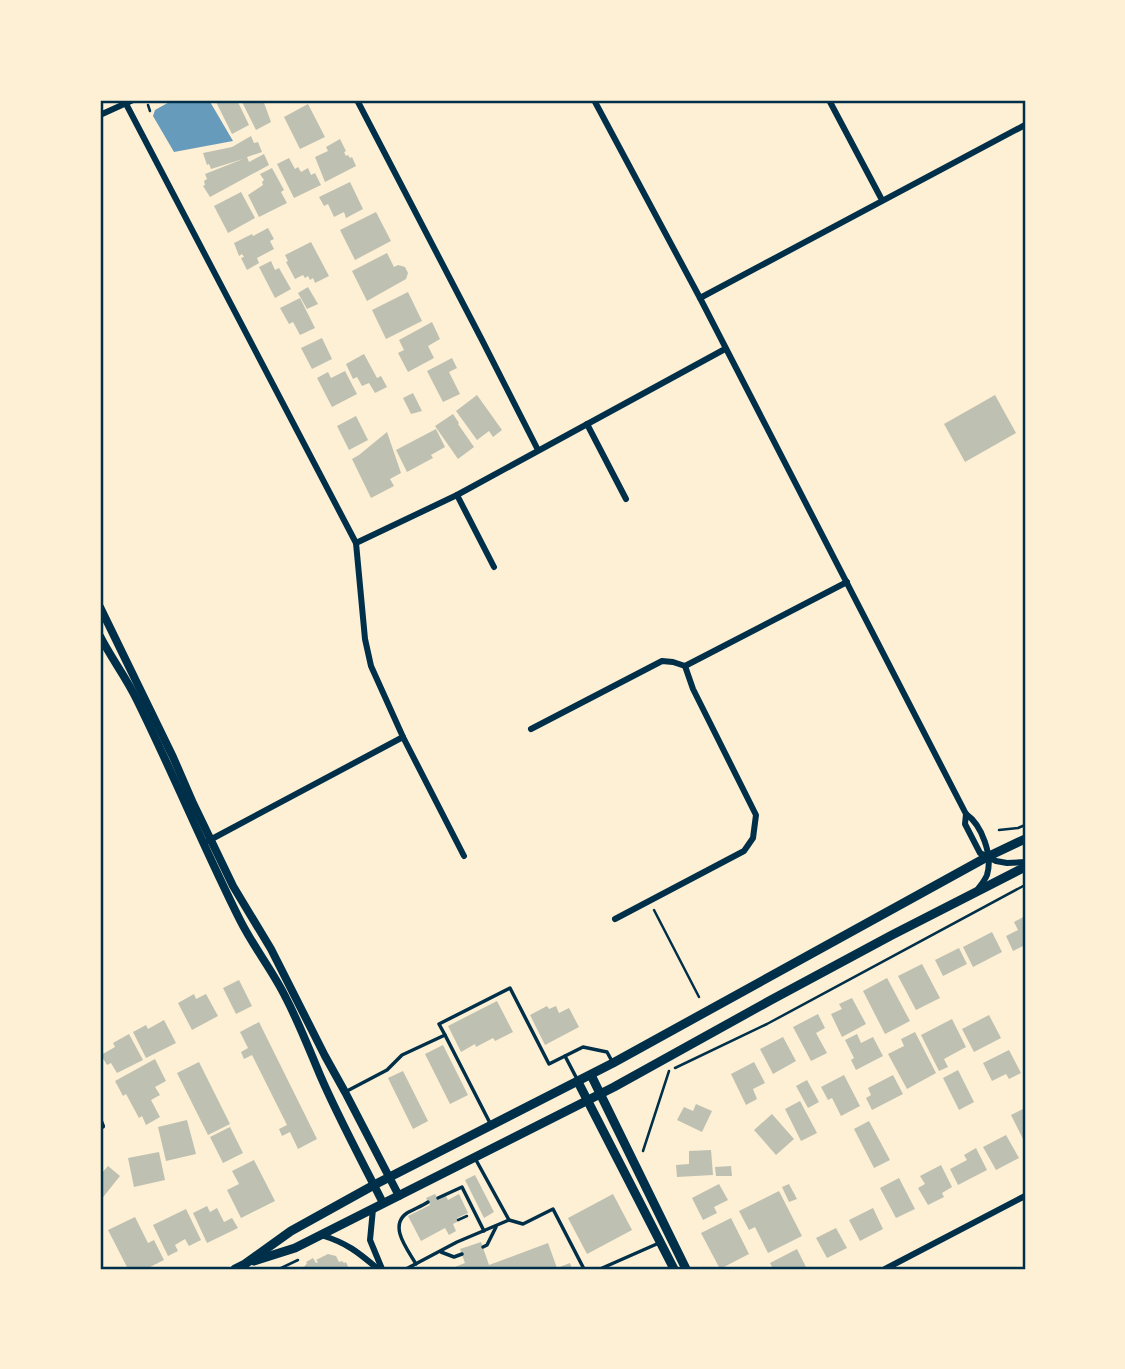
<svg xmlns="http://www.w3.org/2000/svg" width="1125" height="1369" viewBox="0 0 1125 1369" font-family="Arial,sans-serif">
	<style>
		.water { fill: #669bbc }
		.building { fill: #bec0b2 }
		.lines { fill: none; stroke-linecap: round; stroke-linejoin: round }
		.path { stroke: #003049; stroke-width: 2.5 }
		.service { stroke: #003049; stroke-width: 3.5 }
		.minor { stroke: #003049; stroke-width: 6 }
		.tertiary { stroke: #003049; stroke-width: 8 }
		.secondary { stroke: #003049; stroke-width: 9 }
		.neatline { fill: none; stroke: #003049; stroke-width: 2.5 }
	</style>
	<rect width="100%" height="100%" fill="#fdf0d5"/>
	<path class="water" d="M 173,100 L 209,100 L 233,141 L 174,152 L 153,116 L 155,110 Z"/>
	<g class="building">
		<path d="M 215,100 L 237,100 L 249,125 L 232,134 Z"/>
		<path d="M 241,100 L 263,100 L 271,122 L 256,130 Z"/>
		<path d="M 308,104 L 325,137 L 300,149 L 284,117 Z"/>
		<path d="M 251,136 L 254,143 L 258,142 L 262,152 L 247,157 L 249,162 L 264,154 L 269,165 L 210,197 L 203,186 L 205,185 L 204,181 L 207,179 L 205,174 L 243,159 L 211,169 L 209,164 L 207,165 L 203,153 L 232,147 Z"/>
		<path d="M 340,139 L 346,151 L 344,152 L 346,156 L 348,155 L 350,158 L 352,157 L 356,166 L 325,182 L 315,157 L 328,151 L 326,147 Z"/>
		<path d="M 289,158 L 295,169 L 298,167 L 301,172 L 308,168 L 311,175 L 315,173 L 321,185 L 294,198 L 277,164 Z"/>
		<path d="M 272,168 L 284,190 L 281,192 L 287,203 L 259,217 L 248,195 L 263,185 L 262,182 L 264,180 L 260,174 Z"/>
		<path d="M 350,182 L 363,209 L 346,218 L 344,212 L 334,217 L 328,204 L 324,206 L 319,197 Z"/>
		<path d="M 241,192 L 255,218 L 228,233 L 214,206 Z"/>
		<path d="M 376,212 L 391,241 L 355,260 L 340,230 Z"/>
		<path d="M 268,228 L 274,239 L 270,241 L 274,249 L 257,258 L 259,263 L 247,270 L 241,258 L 244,257 L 242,254 L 239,256 L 234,243 L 252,234 L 253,236 Z"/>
		<path d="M 311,242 L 329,276 L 315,283 L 313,278 L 310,280 L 308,276 L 305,278 L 303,275 L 295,279 L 286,262 L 288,261 L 285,255 Z"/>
		<path d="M 387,253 L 394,267 L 398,265 L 405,267 L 408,273 L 406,279 L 367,301 L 352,271 Z"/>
		<path d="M 271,261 L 275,270 L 279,268 L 291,289 L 275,298 L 259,267 Z"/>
		<path d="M 308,287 L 318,304 L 307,309 L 298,293 Z"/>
		<path d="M 408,292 L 422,321 L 386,339 L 372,310 Z"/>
		<path d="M 300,298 L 315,328 L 300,335 L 293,322 L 289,324 L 280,308 Z"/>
		<path d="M 432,322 L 440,339 L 428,346 L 434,358 L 408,372 L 398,353 L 404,350 L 399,340 Z"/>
		<path d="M 322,338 L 332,359 L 312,369 L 301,348 Z"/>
		<path d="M 364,354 L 377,378 L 381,376 L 387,387 L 375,393 L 369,383 L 362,386 L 357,377 L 353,379 L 346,364 Z"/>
		<path d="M 452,358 L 457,368 L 449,372 L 460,394 L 443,402 L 427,371 Z"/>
		<path d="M 345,371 L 357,394 L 332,407 L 317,378 L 328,372 L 331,378 Z"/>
		<path d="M 413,393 L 422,411 L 411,414 L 403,398 Z"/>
		<path d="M 477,395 L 502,430 L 493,437 L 489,431 L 477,440 L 456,411 Z"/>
		<path d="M 995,395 L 1016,433 L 965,462 L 944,424 Z"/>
		<path d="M 453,414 L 459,423 L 458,424 L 474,447 L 458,459 L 435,426 Z"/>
		<path d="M 356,416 L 368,440 L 349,450 L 337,426 Z"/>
		<path d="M 436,429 L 445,447 L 431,455 L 433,458 L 407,472 L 396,450 Z"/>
		<path d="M 387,432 L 401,473 L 390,479 L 394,486 L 371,498 L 352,459 L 359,455 Z"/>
		<path d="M 1025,916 L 1025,945 L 1013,951 L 1006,936 L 1018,930 L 1014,922 Z"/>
		<path d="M 992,932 L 1002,952 L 973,967 L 963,947 Z"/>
		<path d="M 959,948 L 967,964 L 943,976 L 935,960 Z"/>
		<path d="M 922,964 L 940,998 L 916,1010 L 898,976 Z"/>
		<path d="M 887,978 L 910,1021 L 885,1034 L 863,991 Z"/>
		<path d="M 239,980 L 252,1006 L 236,1014 L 223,988 Z"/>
		<path d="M 194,994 L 196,999 L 206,994 L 218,1016 L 192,1030 L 178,1003 Z"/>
		<path d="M 852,998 L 866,1024 L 842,1037 L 831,1014 L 842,1009 L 839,1004 Z"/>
		<path d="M 497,1001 L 513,1032 L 495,1041 L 493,1038 L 476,1047 L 475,1044 L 461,1052 L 448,1026 Z"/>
		<path d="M 547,1006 L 549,1009 L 556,1006 L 559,1013 L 569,1008 L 579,1027 L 545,1045 L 530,1015 Z"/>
		<path d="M 818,1014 L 825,1028 L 816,1033 L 827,1053 L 811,1061 L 793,1027 Z"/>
		<path d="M 989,1015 L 1001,1038 L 974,1052 L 962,1029 Z"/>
		<path d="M 952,1019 L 966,1047 L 944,1059 L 948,1067 L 939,1071 L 921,1035 Z"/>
		<path d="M 164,1020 L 176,1043 L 146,1058 L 133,1032 L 146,1025 L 148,1029 Z"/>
		<path d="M 259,1022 L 317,1139 L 298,1149 L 290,1132 L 282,1136 L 279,1129 L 287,1125 L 252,1055 L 244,1059 L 241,1052 L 248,1048 L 240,1032 Z"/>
		<path d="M 915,1032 L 936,1073 L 907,1089 L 888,1054 L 904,1046 L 901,1039 Z"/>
		<path d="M 129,1034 L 143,1060 L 117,1073 L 111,1063 L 107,1065 L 101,1055 L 115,1047 L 113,1043 Z"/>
		<path d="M 857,1034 L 861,1043 L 873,1037 L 883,1056 L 856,1070 L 851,1060 L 854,1058 L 845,1040 Z"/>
		<path d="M 783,1037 L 796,1061 L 773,1074 L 760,1049 Z"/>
		<path d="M 443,1045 L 468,1095 L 450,1104 L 425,1054 Z"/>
		<path d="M 1009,1050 L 1021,1073 L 1009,1079 L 1006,1074 L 992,1081 L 983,1063 Z"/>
		<path d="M 155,1059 L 166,1081 L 155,1087 L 160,1095 L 151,1100 L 160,1117 L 146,1125 L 142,1116 L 139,1118 L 126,1094 L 123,1096 L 115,1081 Z"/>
		<path d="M 199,1062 L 230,1124 L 208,1135 L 177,1073 Z"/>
		<path d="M 754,1062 L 765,1083 L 753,1089 L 757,1099 L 746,1105 L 731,1074 Z"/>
		<path d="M 958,1070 L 974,1102 L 959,1110 L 943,1078 Z"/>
		<path d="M 403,1071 L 428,1121 L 413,1129 L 388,1078 Z"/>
		<path d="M 844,1075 L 860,1106 L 841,1116 L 832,1098 L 828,1100 L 821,1087 Z"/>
		<path d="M 893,1075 L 903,1094 L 872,1110 L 866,1098 L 871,1095 L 868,1088 Z"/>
		<path d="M 807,1080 L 819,1102 L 808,1108 L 796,1086 Z"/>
		<path d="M 800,1101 L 817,1133 L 801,1141 L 785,1109 Z"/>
		<path d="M 696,1104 L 712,1111 L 702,1132 L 677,1120 L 684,1107 L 693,1111 Z"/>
		<path d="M 1025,1108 L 1025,1143 L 1011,1115 Z"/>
		<path d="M 772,1114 L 794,1139 L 776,1155 L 754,1130 Z"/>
		<path d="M 187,1120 L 196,1154 L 166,1161 L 158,1127 Z"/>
		<path d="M 869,1121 L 890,1160 L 874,1168 L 854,1129 Z"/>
		<path d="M 230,1127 L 243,1153 L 223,1163 L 210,1137 Z"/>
		<path d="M 1006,1135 L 1019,1158 L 996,1170 L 983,1147 Z"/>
		<path d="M 976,1148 L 987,1170 L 958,1185 L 950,1169 L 967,1160 L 964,1155 Z"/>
		<path d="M 711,1150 L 713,1175 L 677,1177 L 676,1165 L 689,1164 L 689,1151 Z"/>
		<path d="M 159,1152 L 165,1180 L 134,1187 L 128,1158 Z"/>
		<path d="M 254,1160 L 275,1201 L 241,1218 L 227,1190 L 239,1184 L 232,1171 Z"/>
		<path d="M 941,1165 L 952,1187 L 942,1193 L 944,1197 L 928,1205 L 918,1188 L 925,1184 L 920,1176 Z"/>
		<path d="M 108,1166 L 120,1176 L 100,1201 L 100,1172 L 101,1174 Z"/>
		<path d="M 731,1166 L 732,1176 L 716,1176 L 715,1167 Z"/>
		<path d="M 475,1175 L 494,1212 L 484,1218 L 465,1180 Z"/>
		<path d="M 899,1178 L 915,1209 L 896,1218 L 880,1188 Z"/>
		<path d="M 719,1184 L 728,1200 L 714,1207 L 717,1213 L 703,1220 L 692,1198 Z"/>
		<path d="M 789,1184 L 797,1199 L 789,1202 L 782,1187 Z"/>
		<path d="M 779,1191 L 802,1236 L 768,1253 L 755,1227 L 749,1230 L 739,1211 Z"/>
		<path d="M 435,1194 L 439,1200 L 446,1196 L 448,1200 L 459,1194 L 468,1213 L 457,1218 L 459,1221 L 453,1224 L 456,1231 L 449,1235 L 445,1228 L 421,1241 L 408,1216 L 430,1205 L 426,1198 Z"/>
		<path d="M 613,1194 L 632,1230 L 587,1254 L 568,1218 Z"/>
		<path d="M 207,1206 L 210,1212 L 217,1208 L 224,1222 L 232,1218 L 238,1228 L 207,1243 L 193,1213 Z"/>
		<path d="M 873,1208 L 883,1229 L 860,1241 L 849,1220 Z"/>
		<path d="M 186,1209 L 201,1240 L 189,1246 L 185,1239 L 175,1245 L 178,1251 L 168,1256 L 153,1225 Z"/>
		<path d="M 135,1217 L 148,1243 L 154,1240 L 164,1260 L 146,1269 L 128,1269 L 108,1230 Z"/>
		<path d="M 731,1218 L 749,1254 L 720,1269 L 701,1233 Z"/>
		<path d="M 836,1228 L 847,1248 L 827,1258 L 816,1238 Z"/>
		<path d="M 481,1242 L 489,1265 L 548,1243 L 557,1268 L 570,1263 L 572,1269 L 450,1269 L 465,1263 L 460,1249 Z"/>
		<path d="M 797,1249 L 807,1269 L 773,1269 L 770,1263 Z"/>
		<path d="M 328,1254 L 336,1256 L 339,1262 L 342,1261 L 344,1263 L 346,1262 L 349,1269 L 298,1269 L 305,1266 L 307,1263 L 306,1262 L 313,1258 L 316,1263 L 318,1262 L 316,1260 Z"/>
	</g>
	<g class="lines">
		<g class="path">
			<path d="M 148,105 L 150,111"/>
			<path d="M 999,830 L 1018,828 L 1025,825"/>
			<path d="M 654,910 L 699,997"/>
			<path d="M 675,1068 L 767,1024 L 1025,885"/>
			<path d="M 643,1151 L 669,1071"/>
			<path d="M 458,1220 L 467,1216"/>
			<path d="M 279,1269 L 298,1260"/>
		</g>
		<g class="service">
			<path d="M 445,1035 L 439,1024 L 510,988 L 549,1064 L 583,1047 L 607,1052 L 613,1063"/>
			<path d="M 565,1056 L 577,1079"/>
			<path d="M 347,1091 L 387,1070 L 402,1055 L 445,1035 L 490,1123"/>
			<path d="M 438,1198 L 462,1187 L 484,1231"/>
			<path d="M 509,1220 L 523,1224 L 553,1209 L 584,1269"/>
			<path d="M 483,1247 L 487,1245 L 496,1227"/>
			<path d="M 441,1252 L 454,1257 L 462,1254"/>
			<path d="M 416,1264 C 408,1250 388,1226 407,1213 C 414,1209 422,1206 428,1202"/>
			<path d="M 406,1269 L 457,1242 L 509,1220 L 476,1160"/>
			<path d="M 600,1269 L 659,1243"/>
		</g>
		<g class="minor">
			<path d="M 124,100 L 356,543 L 365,639 L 371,666 L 403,737 L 464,856"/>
			<path d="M 357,100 L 482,340 L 538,450"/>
			<path d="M 594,100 L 700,298 L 966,814 C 982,825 993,856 987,875 C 985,880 981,885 978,889"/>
			<path d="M 829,100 L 882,200"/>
			<path d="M 100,115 L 133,100"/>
			<path d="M 700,298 L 1025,125"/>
			<path d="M 587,424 L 626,499"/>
			<path d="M 457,495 L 494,567"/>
			<path d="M 356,543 L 457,495 L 725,349"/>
			<path d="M 531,729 L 662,661 L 673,662 L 685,666 L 847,582"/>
			<path d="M 966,814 L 965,824 L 980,853 L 996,861 L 1007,863 L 1025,862"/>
			<path d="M 208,841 L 403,737"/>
			<path d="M 615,919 L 744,851 L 753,838 L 756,815 L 693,689 L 685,666"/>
			<path d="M 100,1121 L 102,1126"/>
			<path d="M 373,1209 L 370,1240 L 382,1269"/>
			<path d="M 321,1235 C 347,1243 358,1252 378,1269"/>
			<path d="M 885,1269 L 1025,1196"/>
		</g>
		<g class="tertiary">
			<path d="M 100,607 L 173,757 L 193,803 L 233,886 L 271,949 L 325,1056 L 345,1092 L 399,1196"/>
			<path d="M 100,636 C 111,658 126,677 137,700 C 173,773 204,848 240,920 C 254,948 273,971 286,998 C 299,1023 309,1049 320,1075 C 339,1119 362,1161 383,1203"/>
		</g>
		<g class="secondary">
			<path d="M 591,1075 L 686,1269"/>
			<path d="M 578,1082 L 674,1269"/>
			<path d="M 254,1261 L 295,1248 L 614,1087 L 771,1000 L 892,935 L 1025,867"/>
			<path d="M 235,1269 L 245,1264 L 291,1231 L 374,1185 L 613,1063 L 987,857 L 1025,839"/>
		</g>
	</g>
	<rect width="1125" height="1369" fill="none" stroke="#fdf0d5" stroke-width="203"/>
	<rect x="102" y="102" width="922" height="1166" class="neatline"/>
</svg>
